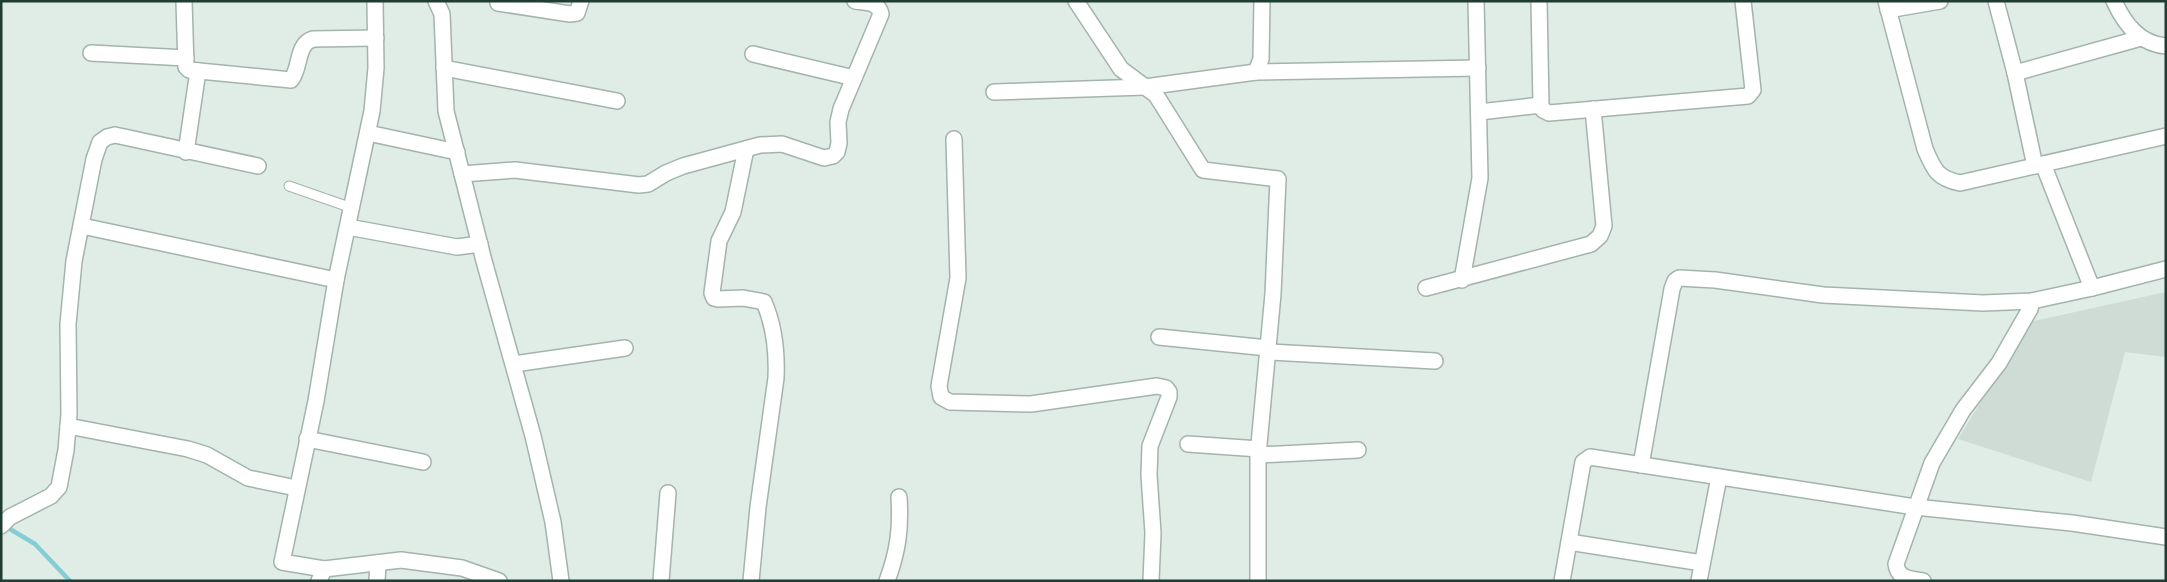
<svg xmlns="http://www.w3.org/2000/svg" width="2167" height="582" viewBox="0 0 2167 582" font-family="Mulish,sans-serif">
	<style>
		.built { fill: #cedcd5 }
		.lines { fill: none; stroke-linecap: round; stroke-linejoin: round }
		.stream { stroke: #85cdd4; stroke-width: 4.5 }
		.lane-casing { stroke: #a3b4ad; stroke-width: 11 }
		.street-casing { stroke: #a3b4ad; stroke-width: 18 }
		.lane { stroke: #fff; stroke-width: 9 }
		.street { stroke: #fff; stroke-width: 15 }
	</style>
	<rect width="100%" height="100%" fill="#e0ece6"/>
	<path class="built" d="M 2166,292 L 2166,357 L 2125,352 L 2091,482 L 1958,439 L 2030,322 Z"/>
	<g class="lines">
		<path class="stream" d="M 5,526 L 35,544 L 70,581"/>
		<defs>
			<path id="lane" d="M 289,186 L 352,208"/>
			<g id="street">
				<path d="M 184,1 L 186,67 L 189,70 L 291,80 C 301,68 296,44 313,39 L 376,38"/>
				<path d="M 436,1 L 442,14 L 446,111 L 462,174"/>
				<path d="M 1076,1 L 1121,69 L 1156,95 L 1203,170 L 1278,179 L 1273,294 L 1258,455 L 1258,581"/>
				<path d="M 1539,1 L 1541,105 L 1543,110 L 1549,113 L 1748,96 L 1753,90 L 1743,1"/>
				<path d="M 1886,1 L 1925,149 C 1934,170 1937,178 1960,183 L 2166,136"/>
				<path d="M 1996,1 L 2015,73 L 2035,166"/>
				<path d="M 2114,1 C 2124,23 2139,44 2166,46"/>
				<path d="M 498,3 L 570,14 L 577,13 L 581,1"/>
				<path d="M 1888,10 L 1940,1"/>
				<path d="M 91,53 L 186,58"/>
				<path d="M 753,54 L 854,78"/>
				<path d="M 444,68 L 617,101"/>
				<path d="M 1256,72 L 1261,59 L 1262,1"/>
				<path d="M 2015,73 L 2141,38"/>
				<path d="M 994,92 L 1145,87 L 1256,72 L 1478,68"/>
				<path d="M 1479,112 L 1541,105"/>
				<path d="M 368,133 L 457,152"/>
				<path d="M 954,139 L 958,278 L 939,386 L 941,397 L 950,402 L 1031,404 L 1157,386 L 1166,388 L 1169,392 L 1169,397 L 1150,446 L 1149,475 L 1153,533 L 1151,581"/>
				<path d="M 746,149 L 733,212 L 719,241 L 712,293 L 714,298 L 718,299 L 743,298 L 764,302 C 774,325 777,353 776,378 L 758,507 L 751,581"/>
				<path d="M 186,152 L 198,71"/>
				<path d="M 2043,164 L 2092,288"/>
				<path d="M 82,226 L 336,280"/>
				<path d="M 348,227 L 457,247 L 480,244"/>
				<path d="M 1462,280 L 1480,178 L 1476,1"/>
				<path d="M 1426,288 L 1591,244 L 1600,236 L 1604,226 L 1593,109"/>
				<path d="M 1159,337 L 1268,348"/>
				<path d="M 1268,352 L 1435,361"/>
				<path d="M 514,364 L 625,348"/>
				<path d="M 68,426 L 188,449 L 207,455 L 248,478 L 296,488"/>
				<path d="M 307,439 L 423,462"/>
				<path d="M 1188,444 L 1259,449"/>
				<path d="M 1258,455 L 1358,450"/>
				<path d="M 1641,465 L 1672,289 L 1675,281 L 1679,278 L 1715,280 L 1823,295 L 1983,303 L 2032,301 L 2092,288 L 2166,269"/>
				<path d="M 1,526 L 10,517 L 51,496 L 59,487 L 66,450 L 69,414 L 68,324 L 74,261 L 94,159 L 100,142 L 107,137 L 115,135 L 258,166"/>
				<path d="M 1569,542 L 1702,563"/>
				<path d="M 324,569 L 282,562 L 316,401 L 336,280 L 372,111 L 376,68 L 375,1"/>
				<path d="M 319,581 L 324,569 L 401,560 L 462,568 L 499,581"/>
				<path d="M 377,581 L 378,563"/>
				<path d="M 561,581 L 553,522 L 533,436 L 484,261 L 462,174 L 515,170 L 639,185 L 648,184 L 666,173 L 683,166 L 760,145 L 782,144 L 824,158 L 833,156 L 837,152 L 839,143 L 838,122 L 841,109 L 881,14 C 878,1 866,3 855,1"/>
				<path d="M 661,581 L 668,493"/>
				<path d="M 887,581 C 898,551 901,529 899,497"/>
				<path d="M 1562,581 L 1583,462 L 1590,457 L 1915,507 L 2072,523 L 2166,537"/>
				<path d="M 1699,581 L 1719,477"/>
				<path d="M 1923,581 C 1910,579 1898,579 1896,564 L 1932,463 L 1963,410 L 1999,363 L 2030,309 L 2032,301"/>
			</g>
		</defs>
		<use href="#lane" class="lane-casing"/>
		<use href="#street" class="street-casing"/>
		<use href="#lane" class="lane"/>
		<use href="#street" class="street"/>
	</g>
	<rect width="2167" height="582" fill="none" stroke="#203d33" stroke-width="5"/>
</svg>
